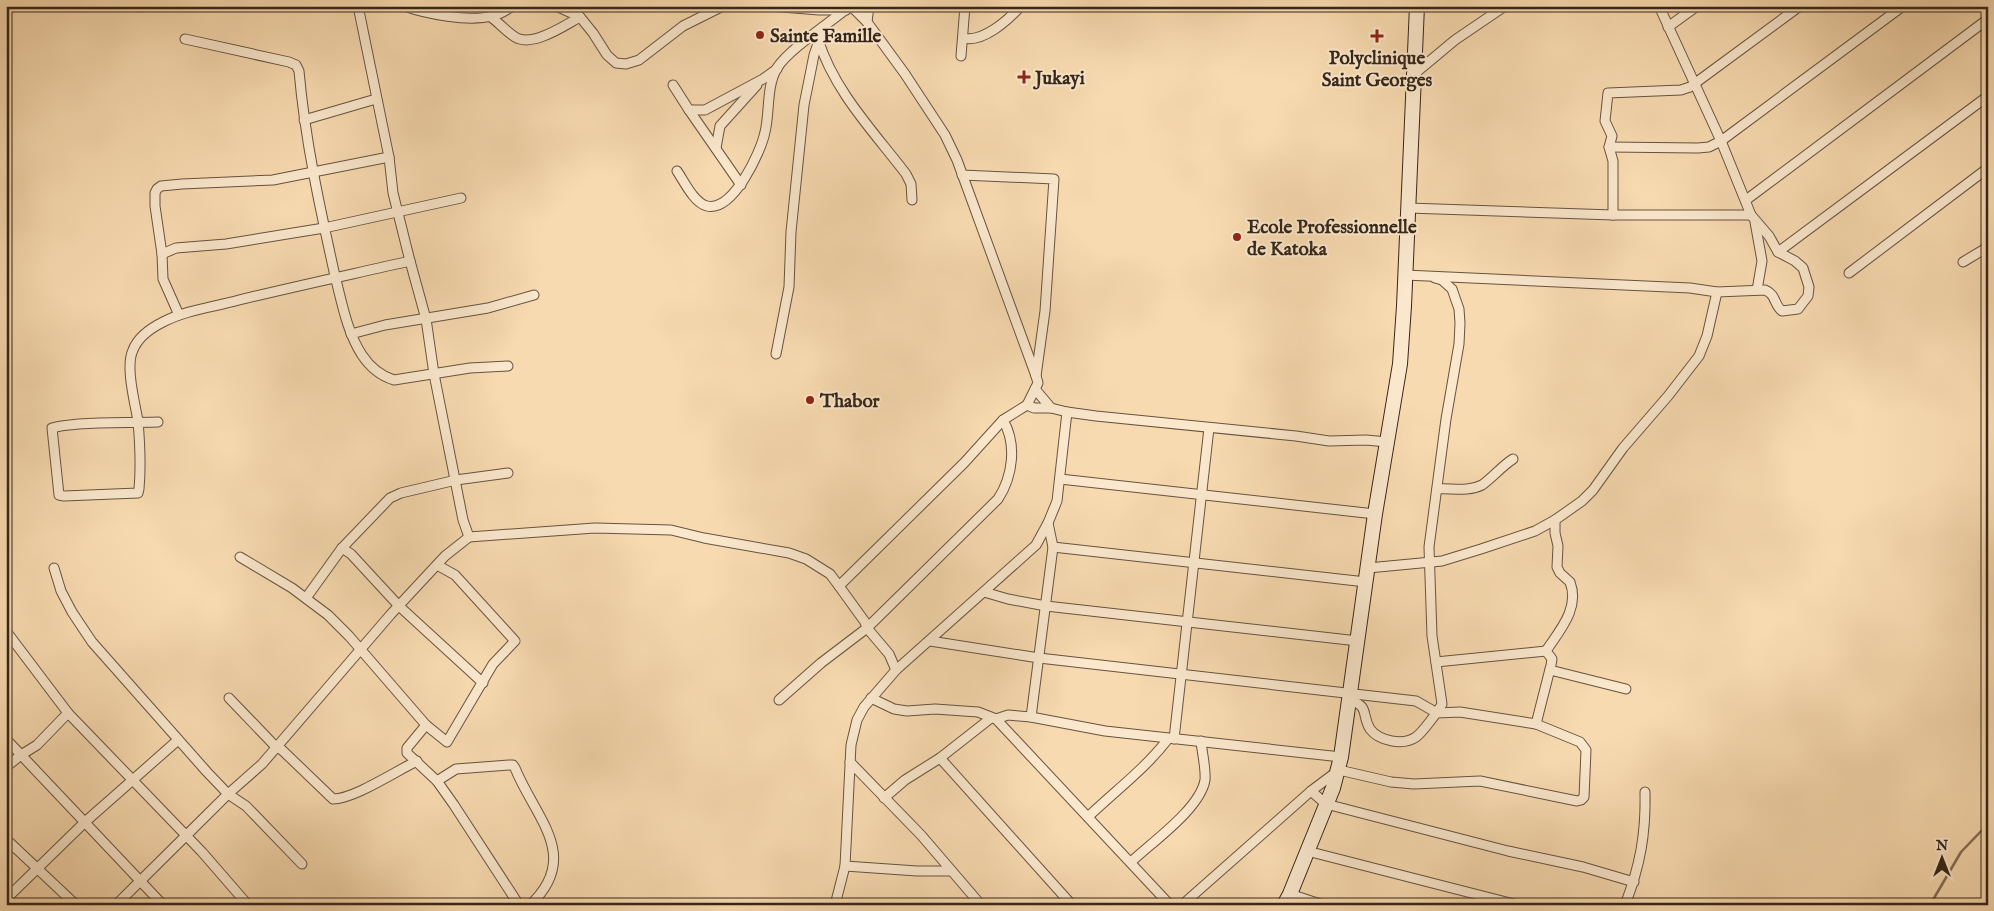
<svg xmlns="http://www.w3.org/2000/svg" width="1994" height="911" viewBox="0 0 1994 911" font-family="'IM FELL English',serif">
	<style>
		.lines { fill: none; stroke-linecap: round; stroke-linejoin: round }
		.stream { stroke: #836d55; stroke-width: 2.5 }
		.street-casing { stroke: #665340; stroke-width: 11 }
		.secondary-casing { stroke: #36261a; stroke-width: 16 }
		.street { stroke: #fae7cc; stroke-width: 9 }
		.secondary { stroke: #fae7cc; stroke-width: 14 }
		.poi-dot { fill: #8f2418; stroke: #fae7cc; stroke-width: 2 }
		.labels { text-anchor: middle; stroke-width: 4; stroke-linejoin: round; paint-order: stroke }
		.poi-label { font-size: 19px; font-weight: bold; fill: #36261a; stroke: #fae7cc; text-anchor: start }
	</style>
	<rect width="100%" height="100%" fill="#f8dab0"/>
	<filter id="stains"><feTurbulence type="fractalNoise" baseFrequency=".004" numOctaves="4"/><feColorMatrix values="0 0 0 0 .2 0 0 0 0 .09 0 0 0 0 .02 0 0 0 .5 -.17"/></filter>
	<radialGradient id="worn" r=".72"><stop offset=".6" stop-color="#630" stop-opacity="0"/><stop offset="1" stop-color="#630" stop-opacity=".3"/></radialGradient>
	<g class="lines">
		<path class="stream" d="M 1930,905 L 1961,852 L 1988,824"/>
		<defs>
			<g id="street">
				<path d="M 358,6 L 389,157 L 393,193 L 410,261 L 426,319 L 434,374 L 463,520 L 469,537"/>
				<path d="M 404,6 C 427,14 468,22 492,16 C 500,15 506,10 513,6"/>
				<path d="M 556,6 L 580,17 L 593,33 L 607,55 L 616,63 L 626,64 L 639,60 L 683,26 L 723,6"/>
				<path d="M 769,6 L 819,10 L 846,10"/>
				<path d="M 491,17 C 499,23 506,31 515,37 C 532,48 565,25 580,17"/>
				<path d="M 867,22 L 869,6"/>
				<path d="M 1668,27 L 1697,6"/>
				<path d="M 963,38 C 983,43 1008,20 1021,6"/>
				<path d="M 185,39 L 289,62 L 296,65 L 299,71 C 305,140 320,208 335,276 C 342,303 347,332 362,355 C 370,367 381,376 394,380 L 470,368 L 508,366"/>
				<path d="M 818,39 C 834,91 874,132 906,174 L 911,184 L 912,200"/>
				<path d="M 961,56 L 965,6"/>
				<path d="M 1413,75 L 1455,40 L 1505,6"/>
				<path d="M 673,85 L 689,110 L 741,185"/>
				<path d="M 689,110 L 705,110 L 763,79 L 777,69"/>
				<path d="M 304,120 L 376,99"/>
				<path d="M 1609,147 L 1698,148 L 1709,147 L 1721,141 L 1903,6"/>
				<path d="M 716,148 L 720,126 L 757,85"/>
				<path d="M 677,171 C 684,181 694,203 707,206 C 733,212 761,152 765,132 C 770,112 766,87 777,68 C 789,49 831,22 850,6"/>
				<path d="M 962,175 L 1054,179 L 1045,311 L 1036,376"/>
				<path d="M 1746,200 L 1988,19"/>
				<path d="M 1408,208 L 1613,215 L 1751,215"/>
				<path d="M 1613,215 L 1613,161 L 1609,147 L 1612,136 L 1605,121 L 1608,93 L 1681,90 L 1690,87 L 1800,6"/>
				<path d="M 1755,222 L 1762,261 L 1757,290"/>
				<path d="M 1778,252 L 1988,96"/>
				<path d="M 162,254 L 176,248 L 226,244 L 324,228 L 461,198"/>
				<path d="M 1963,262 L 1988,247"/>
				<path d="M 1849,273 L 1988,168"/>
				<path d="M 1405,275 L 1690,288 L 1717,292 L 1765,290 C 1776,294 1774,305 1782,311 L 1798,309 L 1808,296 L 1809,287 L 1803,268 L 1795,261 L 1778,252 L 1769,236 L 1751,215 L 1721,141 L 1659,6"/>
				<path d="M 179,315 L 163,279 L 162,254 L 155,206 L 155,193 L 157,189 L 161,186 L 182,184 L 273,180 L 389,157"/>
				<path d="M 351,334 L 385,325 L 488,308 L 534,295"/>
				<path d="M 776,354 L 789,287 L 791,232 L 804,105 L 814,55 L 823,29"/>
				<path d="M 1035,389 L 1051,408"/>
				<path d="M 1027,405 L 1034,408 L 1051,408 L 1067,412 L 1096,416 L 1296,436 L 1329,441 L 1366,440 L 1387,442"/>
				<path d="M 158,422 C 132,423 106,422 79,424 C 71,425 61,425 52,428 L 59,495 L 64,496 L 138,493 L 139,489 C 141,467 140,444 138,421 C 135,403 125,366 133,350 C 138,337 151,328 163,322 C 186,310 214,307 239,300 C 296,286 353,274 410,261"/>
				<path d="M 1060,479 L 1375,514"/>
				<path d="M 1437,489 C 1452,488 1468,492 1482,485 C 1491,479 1502,466 1513,459"/>
				<path d="M 1053,547 L 1366,582"/>
				<path d="M 342,548 L 351,554 L 399,606 L 483,683"/>
				<path d="M 240,557 L 292,588 L 328,615 L 349,636 L 426,725 L 447,742 L 493,664 L 515,641 L 455,575 L 437,565"/>
				<path d="M 54,568 L 61,591 L 72,612 L 92,642 L 207,772 L 228,794 L 246,806 L 302,864"/>
				<path d="M 1368,568 L 1442,561 L 1481,549 L 1535,531 L 1555,520 L 1582,501 L 1593,490 L 1623,448 L 1668,396 L 1699,356 L 1707,336 L 1717,292"/>
				<path d="M 839,586 L 865,622 L 867,628 L 889,654 L 896,670"/>
				<path d="M 984,592 L 1008,599 L 1046,606 L 1358,641"/>
				<path d="M 306,598 L 342,548 L 390,498 L 401,493 L 456,480 L 508,473"/>
				<path d="M 6,631 L 68,713 L 202,852 L 248,905"/>
				<path d="M 930,641 L 1039,658 L 1416,701 L 1437,713 L 1460,712 L 1536,724 L 1580,742 L 1586,750 L 1584,797 L 1581,800 L 1577,801 L 1480,781 L 1414,784 L 1391,782 L 1339,770 L 1311,791 L 1182,905"/>
				<path d="M 1436,662 L 1546,651"/>
				<path d="M 1550,670 L 1626,689"/>
				<path d="M 229,698 L 276,747 L 282,750 L 333,799 C 354,799 396,771 417,761"/>
				<path d="M 871,698 L 894,709 L 907,711 L 935,709 L 978,712 L 996,719 L 1008,715 L 1031,717 L 1105,731 L 1341,757"/>
				<path d="M 779,700 L 821,663 L 867,628 L 998,499 C 1013,476 1017,444 1003,420"/>
				<path d="M 1349,700 C 1370,706 1361,714 1370,729 C 1379,741 1403,746 1416,737 C 1422,733 1439,710 1442,704 L 1432,636 L 1429,547 L 1446,419 L 1459,344 L 1460,323 L 1459,309 L 1452,289 L 1442,280 L 1435,278"/>
				<path d="M 1031,717 L 1053,547 L 1048,523 L 1057,501 L 1067,412"/>
				<path d="M 996,719 L 1170,905"/>
				<path d="M 1536,724 L 1551,665 L 1552,659 L 1546,651 C 1560,630 1580,608 1570,582 L 1560,573 L 1557,567 L 1558,546 L 1555,533 L 1555,520"/>
				<path d="M 426,725 L 407,748 L 407,753 L 437,781 L 454,805 L 519,905"/>
				<path d="M 6,739 L 163,905"/>
				<path d="M 1174,739 L 1209,428"/>
				<path d="M 940,758 L 1072,905"/>
				<path d="M 850,762 L 921,835 L 981,905"/>
				<path d="M 6,767 L 21,755 L 37,745 L 68,713"/>
				<path d="M 437,781 L 456,769 L 509,765 L 513,765 L 515,768 C 535,818 582,856 530,905"/>
				<path d="M 1311,791 L 1326,804 L 1508,851 L 1583,867 L 1634,882"/>
				<path d="M 884,798 L 905,780 L 940,758 L 991,718"/>
				<path d="M 1088,817 C 1115,791 1145,769 1168,739"/>
				<path d="M 6,839 L 76,905"/>
				<path d="M 1307,851 L 1518,905"/>
				<path d="M 1131,862 C 1152,842 1200,809 1205,780 C 1206,768 1202,753 1201,741"/>
				<path d="M 845,866 L 917,871 L 950,871"/>
				<path d="M 1290,894 L 1323,905"/>
				<path d="M 6,899 L 85,822 L 178,740"/>
				<path d="M 116,905 L 228,794 L 262,764 L 391,614 L 445,556 L 469,537 L 595,528 L 671,530 L 704,538 L 789,553 L 806,559 L 830,574 L 839,586 L 964,463 L 1003,420 L 1027,405 L 1038,383 L 1036,376 L 957,160 L 945,135 L 905,74 L 867,22 L 851,6"/>
				<path d="M 835,905 L 845,866 L 851,745 L 857,720 L 864,707 L 896,670 L 1036,545 L 1048,523"/>
				<path d="M 1625,905 C 1640,866 1646,834 1645,792"/>
			</g>
			<path id="secondary" d="M 1284,905 L 1290,894 L 1333,788 L 1341,757 L 1375,514 L 1400,364 L 1404,306 L 1417,6"/>
		</defs>
		<use href="#street" class="street-casing"/>
		<use href="#secondary" class="secondary-casing"/>
		<use href="#street" class="street"/>
		<use href="#secondary" class="secondary"/>
	</g>
	<g class="poi-dot">
		<circle cx="760" cy="35" r="5"/>
		<path d="M1374.5 28.5h5v5h5v5h-5v5h-5v-5h-5v-5h5z"/>
		<path d="M1021.5 69.5h5v5h5v5h-5v5h-5v-5h-5v-5h5z"/>
		<circle cx="1237" cy="237" r="5"/>
		<circle cx="810" cy="400" r="5"/>
	</g>
	<g class="labels">
		<g class="poi-label">
			<text x="770" y="42">Sainte Famille</text>
			<text x="1377" y="64" text-anchor="middle">Polyclinique<tspan x="1377" dy="22">Saint Georges</tspan></text>
			<text x="1035" y="84">Jukayi</text>
			<text x="1247" y="233">Ecole Professionnelle<tspan x="1247" dy="22">de Katoka</tspan></text>
			<text x="820" y="407">Thabor</text>
		</g>
	</g>
	<rect width="1994" height="911" fill="none" stroke="#f8dab0" stroke-width="25"/>
	<rect x="8" y="8" width="1979" height="896" fill="none" stroke="#36261a" stroke-width="2.5"/>
	<rect x="12" y="12" width="1969" height="886" fill="none" stroke="#36261a"/>
	<g transform="translate(1942 858)" stroke="#fae7cc" stroke-width="4" paint-order="stroke">
	<path d="M0-4L9 19L0 12L-9 19Z" fill="#36261a"/>
	<text y="-8" font-size="14" font-weight="bold" text-anchor="middle" fill="#36261a">N</text>
	</g>
	<rect width="100%" height="100%" filter="url(#stains)"/>
	<rect width="100%" height="100%" fill="url(#worn)"/>
</svg>
